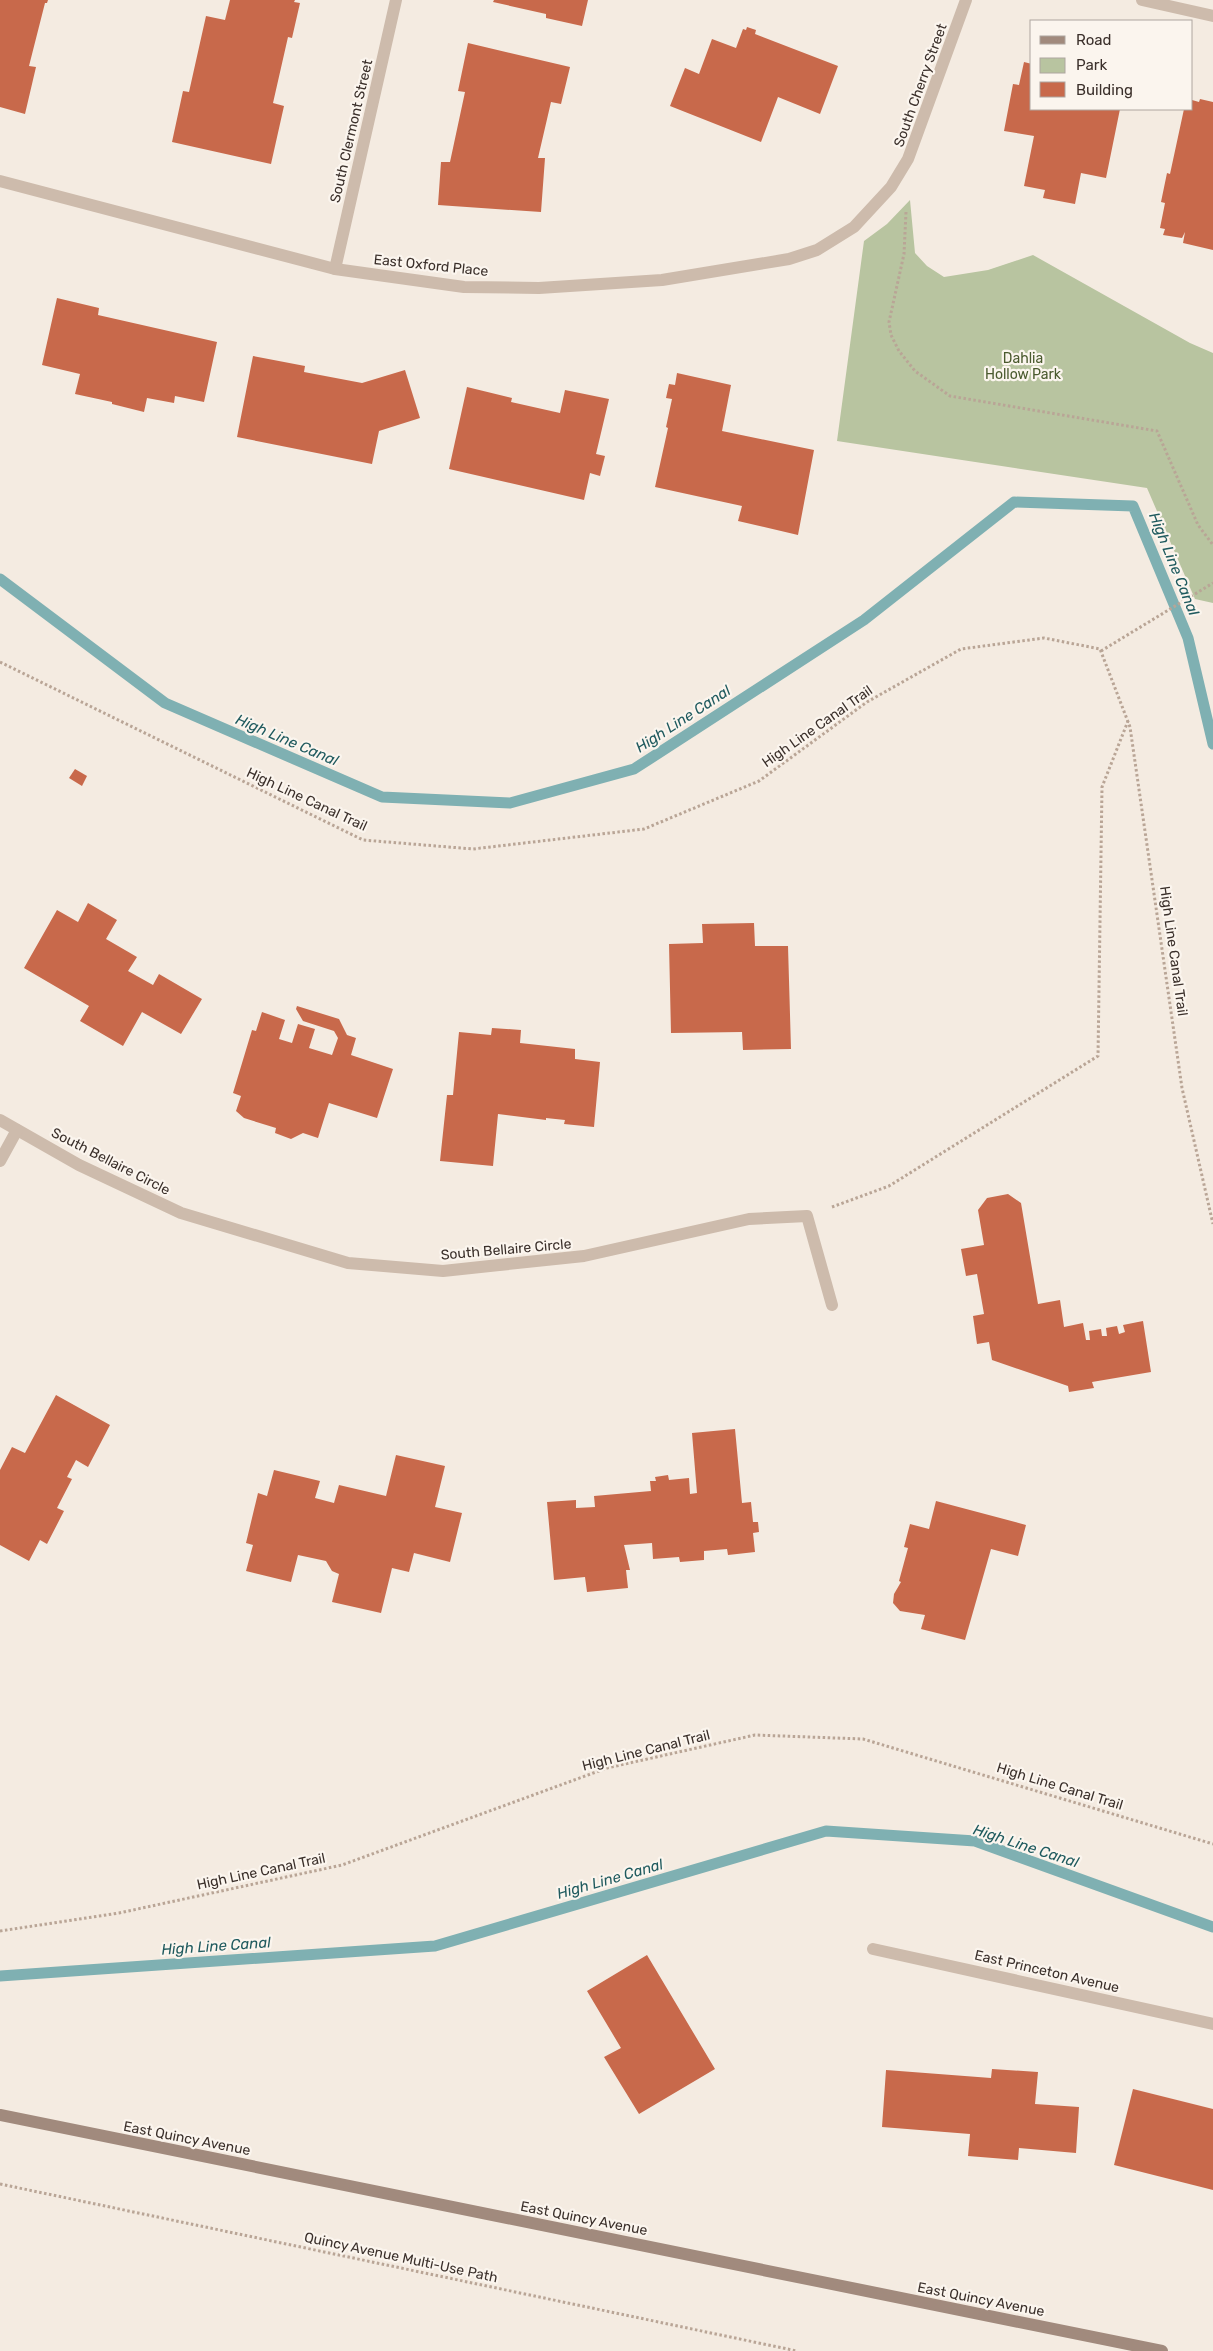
<svg xmlns="http://www.w3.org/2000/svg" width="1213" height="2351" viewBox="0 0 1213 2351" font-family="Rubik,sans-serif">
	<style>
		.green { fill: #b8c4a0 }
		.lines { fill: none; stroke-linecap: round; stroke-linejoin: round }
		.stream { stroke: #7fb0b2; stroke-width: 11 }
		.building { fill: #c8694b }
		.path { stroke: #b9a596; stroke-width: 3; stroke-dasharray: 2.5 2.5; stroke-linecap: butt }
		.street { stroke: #cdbbac; stroke-width: 12 }
		.secondary { stroke: #a18a7d; stroke-width: 12 }
		.labels { text-anchor: middle; stroke-width: 4.5; stroke-linejoin: round; paint-order: stroke }
		.street-label { font-size: 14px; fill: #3b302b; stroke: #fbf5ee }
		.park-label { font-size: 14px; fill: #4a5a2e; stroke: #fbf5ee }
		.water-label { font-size: 15px; font-style: italic; fill: #1f5a5e; stroke: #fbf5ee }
	</style>
	<rect width="100%" height="100%" fill="#f4ebe1"/>
	<path class="green" d="M 910,200 L 915,253 L 927,266 L 944,277 L 988,270 L 1033,255 L 1190,343 L 1213,353 L 1213,603 L 1195,599 L 1147,488 L 837,441 L 864,241 L 887,224 Z"/>
	<g class="lines">
		<g class="stream">
			<path d="M 0,579 L 165,703 L 382,797 L 510,803 L 634,769 L 864,620 L 1014,502 L 1133,506 L 1188,638 L 1213,744"/>
			<path d="M 0,1976 L 435,1946 L 826,1831 L 975,1841 L 1213,1927"/>
		</g>
	</g>
	<g class="building">
		<path d="M 0,0 L 48,0 L 47,3 L 45,3 L 29,66 L 36,67 L 25,114 L 0,107 Z"/>
		<path d="M 230,0 L 295,0 L 294,2 L 300,3 L 292,38 L 288,37 L 273,103 L 284,106 L 271,164 L 172,142 L 183,91 L 189,92 L 206,16 L 225,20 Z"/>
		<path d="M 494,0 L 588,0 L 582,26 L 546,18 L 546,14 L 493,2 Z"/>
		<path d="M 747,27 L 756,30 L 755,34 L 838,66 L 820,114 L 778,97 L 761,142 L 670,106 L 685,68 L 699,74 L 712,39 L 736,48 L 743,29 L 746,30 Z"/>
		<path d="M 468,43 L 570,67 L 561,104 L 551,102 L 538,158 L 545,158 L 541,212 L 438,205 L 441,162 L 450,162 L 465,92 L 458,91 Z"/>
		<path d="M 1024,62 L 1032,64 L 1032,109 L 1120,109 L 1106,178 L 1081,173 L 1075,204 L 1043,198 L 1045,190 L 1024,186 L 1034,136 L 1004,131 L 1013,84 L 1019,85 Z"/>
		<path d="M 1200,99 L 1213,102 L 1213,250 L 1183,243 L 1185,232 L 1182,238 L 1163,235 L 1165,229 L 1160,228 L 1165,203 L 1161,202 L 1167,173 L 1170,174 L 1184,109 L 1192,109 L 1192,100 L 1199,102 Z"/>
		<path d="M 57,298 L 99,308 L 98,315 L 217,342 L 204,402 L 175,396 L 174,403 L 147,398 L 144,412 L 112,404 L 112,402 L 75,394 L 80,374 L 42,365 Z"/>
		<path d="M 253,356 L 305,366 L 304,372 L 362,383 L 405,370 L 420,418 L 379,431 L 372,464 L 237,437 Z"/>
		<path d="M 677,373 L 731,385 L 722,431 L 814,450 L 798,535 L 738,521 L 742,506 L 655,487 L 668,428 L 666,427 L 672,399 L 666,398 L 669,384 L 675,385 Z"/>
		<path d="M 467,387 L 512,398 L 511,402 L 560,413 L 565,390 L 609,399 L 596,454 L 605,456 L 600,476 L 590,473 L 584,500 L 449,469 Z"/>
		<path d="M 75,769 L 87,776 L 82,786 L 69,778 Z"/>
		<path d="M 88,903 L 117,920 L 106,939 L 137,957 L 128,971 L 153,985 L 159,974 L 202,999 L 181,1034 L 142,1012 L 123,1046 L 80,1021 L 89,1006 L 24,968 L 57,910 L 78,922 Z"/>
		<path d="M 754,923 L 755,946 L 788,946 L 791,1049 L 743,1050 L 742,1032 L 671,1033 L 669,944 L 703,943 L 702,924 Z"/>
		<path d="M 297,1006 L 339,1019 L 347,1035 L 356,1038 L 351,1055 L 393,1069 L 377,1118 L 329,1103 L 318,1138 L 303,1133 L 291,1139 L 275,1133 L 276,1128 L 244,1118 L 236,1111 L 241,1096 L 233,1093 L 252,1030 L 256,1031 L 262,1012 L 285,1020 L 279,1039 L 292,1043 L 298,1024 L 315,1029 L 309,1048 L 332,1055 L 338,1038 L 334,1031 L 303,1021 L 296,1009 Z"/>
		<path d="M 492,1028 L 521,1030 L 520,1043 L 575,1049 L 575,1059 L 600,1062 L 594,1127 L 564,1124 L 565,1120 L 546,1118 L 546,1120 L 498,1114 L 493,1166 L 440,1161 L 447,1095 L 453,1095 L 459,1032 L 491,1035 Z"/>
		<path d="M 1008,1194 L 1021,1203 L 1038,1304 L 1060,1300 L 1064,1327 L 1083,1323 L 1086,1340 L 1090,1340 L 1089,1331 L 1101,1329 L 1102,1336 L 1107,1336 L 1106,1328 L 1117,1326 L 1119,1334 L 1125,1332 L 1123,1325 L 1143,1321 L 1151,1372 L 1092,1382 L 1094,1388 L 1069,1392 L 1068,1386 L 992,1360 L 989,1342 L 977,1344 L 973,1316 L 984,1314 L 977,1274 L 966,1276 L 961,1249 L 984,1245 L 978,1210 L 987,1198 Z"/>
		<path d="M 56,1395 L 110,1425 L 88,1467 L 76,1460 L 67,1477 L 72,1479 L 57,1508 L 64,1511 L 47,1544 L 40,1540 L 29,1561 L 0,1545 L 0,1470 L 12,1447 L 25,1453 Z"/>
		<path d="M 735,1429 L 742,1503 L 751,1502 L 753,1522 L 758,1522 L 759,1532 L 753,1533 L 755,1552 L 728,1555 L 727,1549 L 704,1551 L 704,1560 L 680,1562 L 679,1557 L 653,1559 L 652,1543 L 624,1545 L 630,1570 L 626,1570 L 628,1588 L 587,1592 L 585,1577 L 554,1580 L 547,1502 L 576,1500 L 576,1508 L 595,1507 L 594,1496 L 651,1491 L 650,1481 L 656,1481 L 655,1477 L 668,1475 L 669,1480 L 689,1478 L 690,1494 L 697,1493 L 692,1433 Z"/>
		<path d="M 396,1455 L 445,1466 L 435,1507 L 462,1513 L 450,1562 L 414,1553 L 409,1572 L 392,1568 L 381,1613 L 332,1602 L 339,1574 L 332,1571 L 326,1561 L 298,1555 L 291,1582 L 246,1571 L 253,1545 L 246,1543 L 258,1493 L 267,1496 L 274,1470 L 320,1481 L 315,1498 L 334,1503 L 339,1485 L 386,1496 Z"/>
		<path d="M 936,1501 L 1026,1525 L 1018,1556 L 991,1549 L 965,1640 L 921,1629 L 925,1615 L 900,1611 L 893,1603 L 894,1594 L 901,1582 L 899,1581 L 908,1548 L 904,1547 L 910,1524 L 929,1529 Z"/>
		<path d="M 647,1955 L 715,2069 L 639,2114 L 604,2057 L 621,2048 L 587,1991 Z"/>
		<path d="M 992,2069 L 1038,2072 L 1035,2104 L 1079,2107 L 1076,2153 L 1019,2148 L 1018,2160 L 968,2156 L 970,2134 L 882,2127 L 886,2070 L 991,2078 Z"/>
		<path d="M 1133,2089 L 1213,2109 L 1213,2190 L 1114,2165 Z"/>
	</g>
	<g class="lines">
		<g class="path">
			<path d="M 906,212 L 904,254 L 889,322 L 891,335 L 899,351 L 915,371 L 950,396 L 1157,431 L 1198,525 L 1213,545"/>
			<path d="M 1101,651 L 1213,583"/>
			<path d="M 0,662 L 363,840 L 473,849 L 644,829 L 759,781 L 867,702 L 961,649 L 1044,638 L 1100,649 L 1130,727 L 1182,1088 L 1213,1224"/>
			<path d="M 832,1207 L 889,1186 L 1098,1056 L 1102,787 L 1128,721"/>
			<path d="M 0,1931 L 119,1913 L 342,1865 L 607,1768 L 755,1735 L 863,1739 L 1213,1844"/>
			<path d="M 0,2184 L 797,2351"/>
		</g>
		<g class="street">
			<path d="M 1142,0 L 1213,16"/>
			<path d="M 0,181 L 335,269 L 464,287 L 539,288 L 662,280 L 789,259 L 817,250 L 854,227 L 891,187 L 908,159 L 966,0"/>
			<path d="M 335,269 L 396,0"/>
			<path d="M 0,1120 L 79,1165 L 181,1213 L 348,1263 L 443,1271 L 584,1256 L 749,1219 L 807,1216 L 832,1305"/>
			<path d="M 0,1161 L 17,1130"/>
			<path d="M 873,1949 L 1213,2024"/>
		</g>
		<path class="secondary" d="M 0,2115 L 1162,2351"/>
	</g>
	<g class="labels">
		<g class="street-label">
			<text transform="translate(920 85) rotate(-70)" y="5">South Cherry Street</text>
			<text transform="translate(351 131) rotate(-77)" y="5">South Clermont Street</text>
			<text transform="translate(431 265) rotate(6)" y="5">East Oxford Place</text>
			<text transform="translate(817 726) rotate(-35)" y="5">High Line Canal Trail</text>
			<text transform="translate(307 799) rotate(25)" y="5">High Line Canal Trail</text>
			<text transform="translate(1174 951) rotate(82)" y="5">High Line Canal Trail</text>
			<text transform="translate(111 1161) rotate(27)" y="5">South Bellaire Circle</text>
			<text transform="translate(506 1249) rotate(-5)" y="5">South Bellaire Circle</text>
			<text transform="translate(646 1750) rotate(-14)" y="5">High Line Canal Trail</text>
			<text transform="translate(1060 1786) rotate(17)" y="5">High Line Canal Trail</text>
			<text transform="translate(261 1871) rotate(-12)" y="5">High Line Canal Trail</text>
			<text transform="translate(1047 1971) rotate(13)" y="5">East Princeton Avenue</text>
			<text transform="translate(187 2138) rotate(11)" y="5">East Quincy Avenue</text>
			<text transform="translate(584 2218) rotate(11)" y="5">East Quincy Avenue</text>
			<text transform="translate(401 2257) rotate(12)" y="5">Quincy Avenue Multi-Use Path</text>
			<text transform="translate(981 2299) rotate(11)" y="5">East Quincy Avenue</text>
		</g>
		<g class="park-label">
			<text x="1023" y="363">Dahlia<tspan x="1023" dy="16">Hollow Park</tspan></text>
		</g>
		<g class="water-label">
			<text transform="translate(1174 564) rotate(68)" y="5">High Line Canal</text>
			<text transform="translate(683 719) rotate(-33)" y="5">High Line Canal</text>
			<text transform="translate(287 740) rotate(23)" y="5">High Line Canal</text>
			<text transform="translate(1026 1846) rotate(18)" y="5">High Line Canal</text>
			<text transform="translate(610 1879) rotate(-16)" y="5">High Line Canal</text>
			<text transform="translate(216 1946) rotate(-4)" y="5">High Line Canal</text>
		</g>
	</g>
	<rect x="1030" y="20" width="162" height="90" fill="#fbf5ee" stroke="#aea6a0"/>
	<rect x="1040" y="36" width="25" height="8" fill="#a18a7d" stroke="#aea6a0"/>
	<text x="1076" y="45" font-size="15" fill="#3b302b">Road</text>
	<rect x="1040" y="58" width="25" height="15" fill="#b8c4a0" stroke="#aea6a0"/>
	<text x="1076" y="70" font-size="15" fill="#3b302b">Park</text>
	<rect x="1040" y="82" width="25" height="15" fill="#c8694b" stroke="#aea6a0"/>
	<text x="1076" y="95" font-size="15" fill="#3b302b">Building</text>
</svg>
